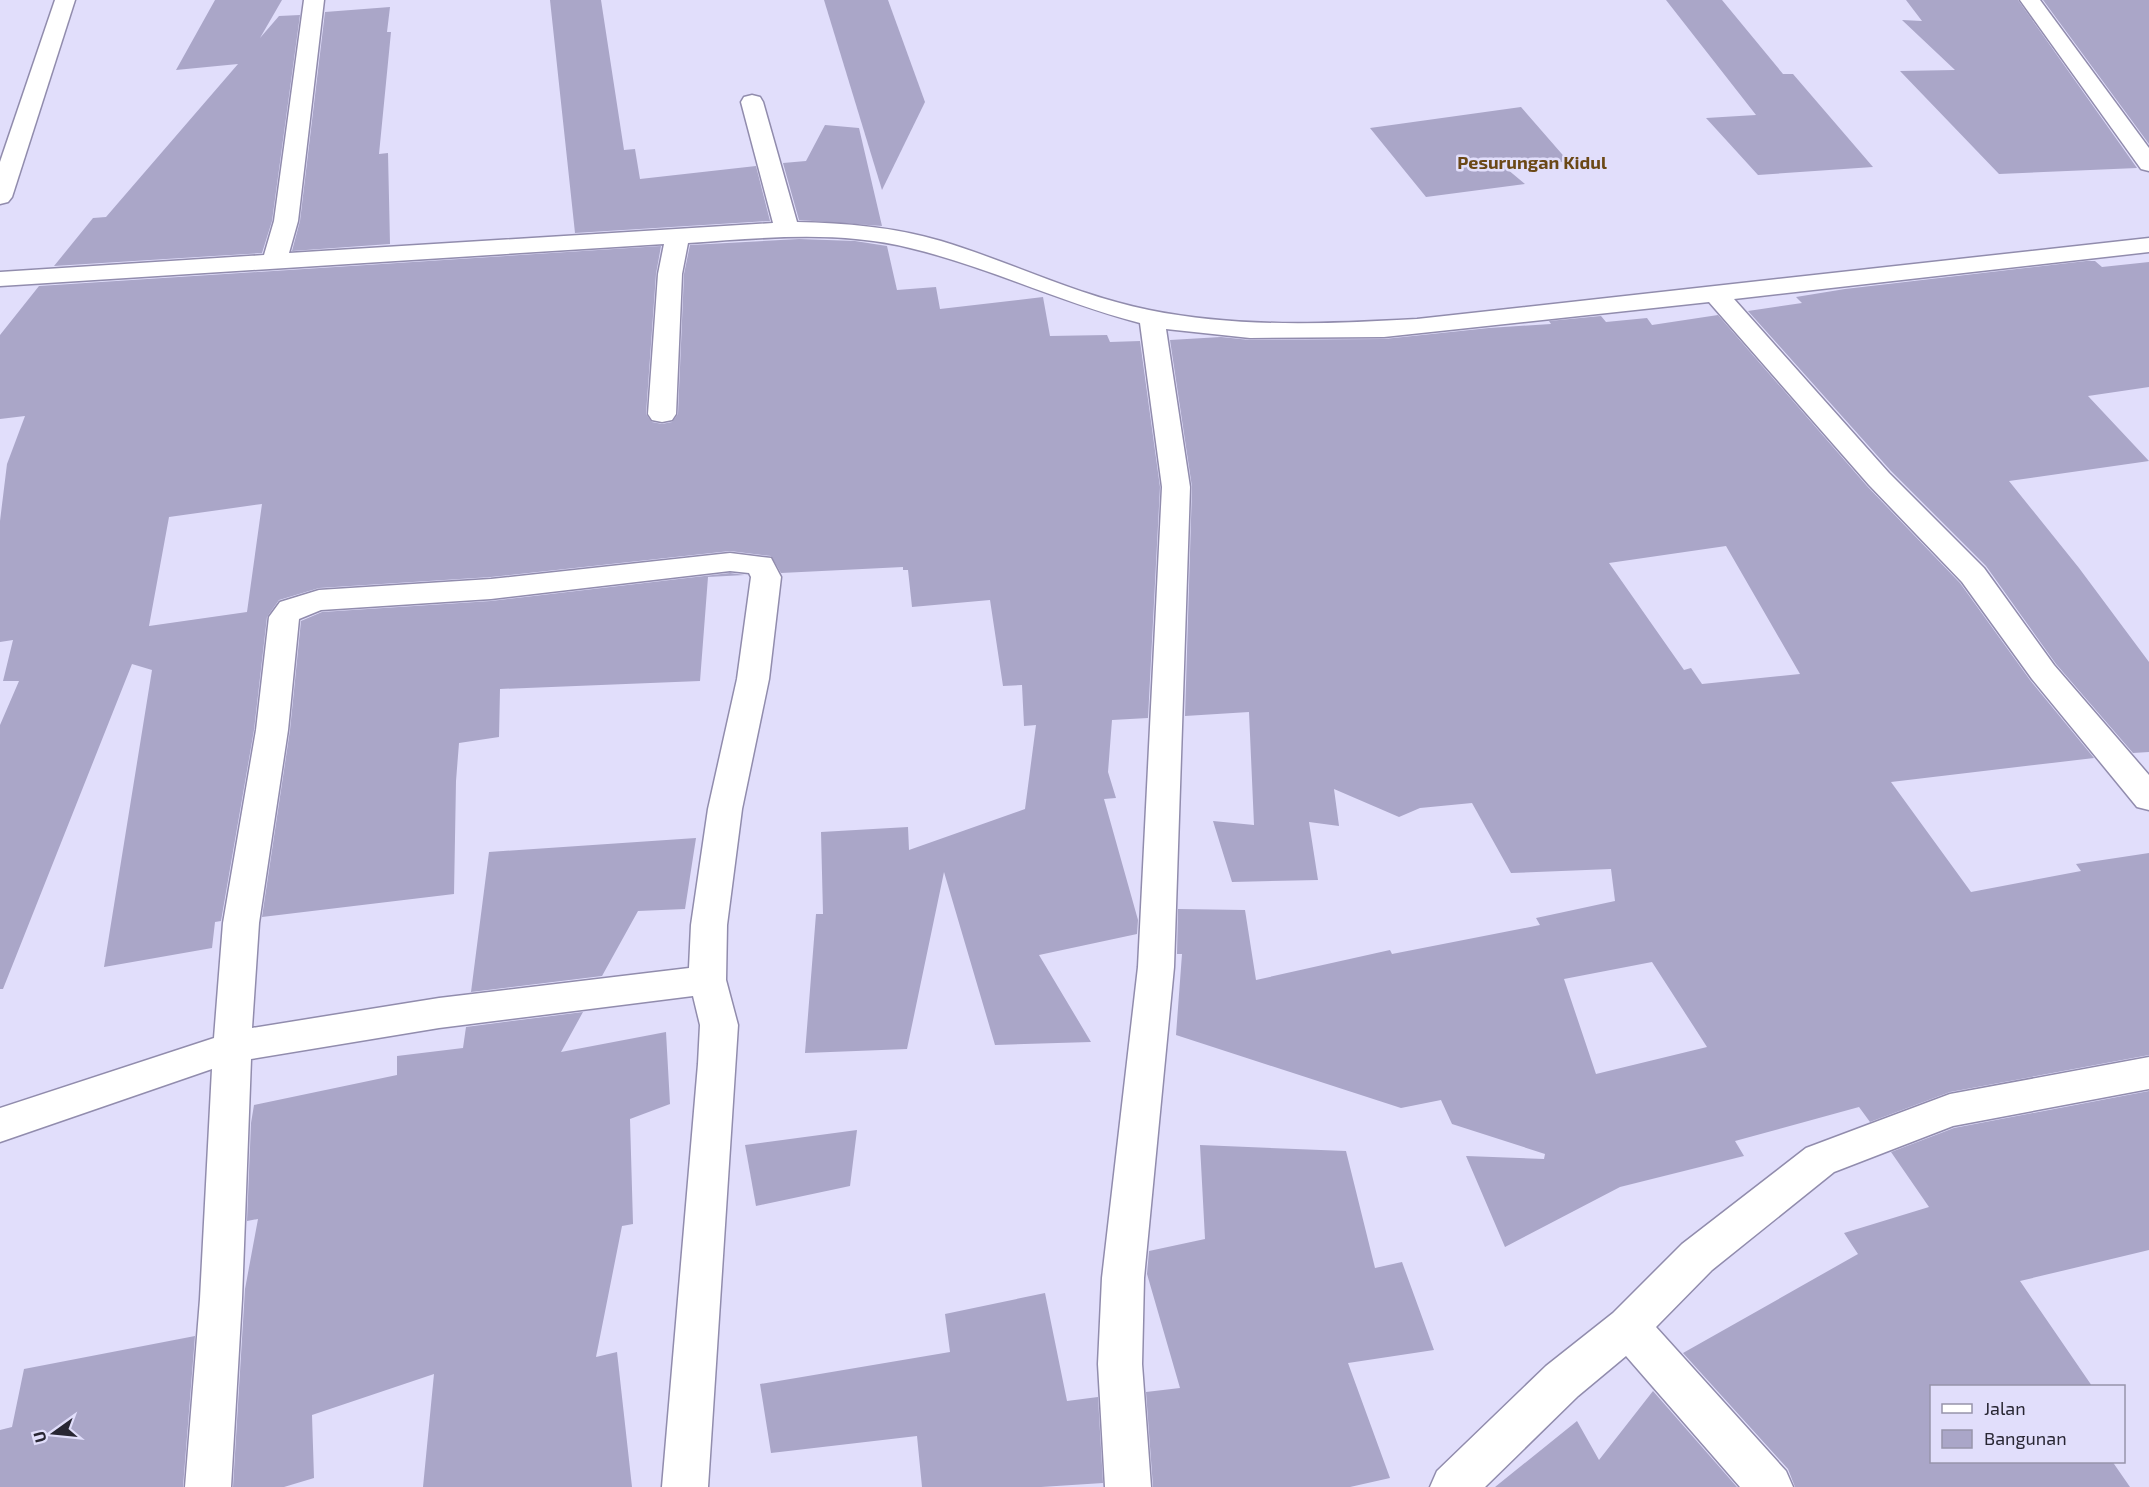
<svg xmlns="http://www.w3.org/2000/svg" width="2149" height="1487" viewBox="0 0 2149 1487" font-family="'Exo 2',sans-serif">
	<style>
		.building { fill: #aaa6c8; fill-rule: evenodd }
		.lines { fill: none; stroke-linecap: round; stroke-linejoin: round }
		.minor-casing { stroke: #918cad; stroke-width: 3 }
		.minor { fill: #fff; fill-rule: evenodd }
		.labels { text-anchor: middle; stroke-width: 5; stroke-linejoin: round; paint-order: stroke }
		.far-quarter-label { font-size: 18px; font-weight: bold; fill: #6b4816; stroke: #e1defb }
	</style>
	<rect width="100%" height="100%" fill="#e1defb"/>
	<g class="building">
		<path d="M 215,0 L 282,0 L 260,38 L 279,16 L 300,15 L 272,221 L 262,253 L 54,266 L 93,218 L 106,217 L 238,64 L 176,70 Z"/>
		<path d="M 550,0 L 601,0 L 624,150 L 635,149 L 640,179 L 756,166 L 770,221 L 575,233 Z"/>
		<path d="M 824,0 L 888,0 L 925,102 L 882,190 Z"/>
		<path d="M 1666,0 L 1722,0 L 1783,74 L 1793,74 L 1873,167 L 1758,175 L 1706,118 L 1756,115 Z"/>
		<path d="M 1906,0 L 2018,0 L 2137,168 L 1999,174 L 1900,71 L 1955,70 L 1902,20 L 1922,21 Z"/>
		<path d="M 2043,0 L 2149,0 L 2149,144 Z"/>
		<path d="M 390,7 L 387,32 L 391,32 L 379,154 L 388,153 L 390,244 L 292,251 L 300,221 L 325,12 Z"/>
		<path d="M 1521,107 L 1568,161 L 1507,169 L 1525,184 L 1426,197 L 1370,128 Z"/>
		<path d="M 825,125 L 859,128 L 882,226 L 799,220 L 783,163 L 806,161 Z"/>
		<path d="M 799,239 L 855,241 L 887,246 L 897,290 L 936,287 L 940,309 L 1043,297 L 1050,336 L 1107,335 L 1110,342 L 1140,341 L 1160,487 L 1148,718 L 1112,720 L 1108,772 L 1116,798 L 1104,799 L 1138,920 L 1137,934 L 1039,955 L 1091,1042 L 995,1045 L 944,872 L 907,1049 L 805,1053 L 816,914 L 823,914 L 821,832 L 908,827 L 909,850 L 1025,809 L 1036,725 L 1024,726 L 1022,685 L 1003,686 L 990,600 L 912,607 L 908,570 L 903,570 L 903,567 L 781,573 L 771,556 L 730,551 L 491,577 L 319,588 L 279,600 L 267,617 L 254,730 L 221,921 L 215,922 L 212,948 L 104,967 L 152,670 L 132,664 L 3,989 L 0,989 L 0,725 L 19,681 L 3,681 L 13,640 L 0,642 L 0,521 L 7,464 L 25,416 L 0,419 L 0,335 L 39,286 L 661,246 L 656,274 L 646,414 L 652,422 L 662,424 L 672,422 L 678,414 L 684,274 L 690,245 ZM 262,504 L 247,612 L 149,626 L 169,517 Z"/>
		<path d="M 2086,261 L 2095,261 L 2102,267 L 2149,262 L 2149,387 L 2088,396 L 2149,461 L 2009,481 L 2079,568 L 2149,662 L 2149,752 L 2133,753 L 2056,664 L 1986,566 L 1891,471 L 1748,311 L 1802,303 L 1796,297 L 1845,289 Z"/>
		<path d="M 1718,315 L 1867,486 L 1960,583 L 2030,680 L 2094,758 L 1891,782 L 1971,892 L 2081,871 L 2076,864 L 2149,853 L 2149,1055 L 1950,1092 L 1870,1122 L 1859,1107 L 1735,1141 L 1744,1156 L 1620,1187 L 1505,1247 L 1466,1156 L 1544,1159 L 1545,1154 L 1452,1124 L 1441,1100 L 1401,1108 L 1176,1035 L 1182,954 L 1177,954 L 1178,909 L 1245,910 L 1256,980 L 1390,950 L 1392,954 L 1540,925 L 1536,918 L 1615,901 L 1611,869 L 1511,873 L 1472,803 L 1420,808 L 1399,817 L 1334,789 L 1339,826 L 1309,822 L 1318,880 L 1232,882 L 1213,821 L 1254,825 L 1249,712 L 1185,716 L 1192,487 L 1170,340 L 1221,337 L 1250,340 L 1384,339 L 1489,328 L 1551,324 L 1549,321 L 1601,316 L 1606,322 L 1647,318 L 1652,325 ZM 1726,546 L 1800,674 L 1702,684 L 1691,668 L 1684,670 L 1609,563 ZM 1652,962 L 1707,1047 L 1596,1074 L 1564,979 Z"/>
		<path d="M 730,573 L 745,575 L 708,577 L 700,681 L 500,689 L 499,737 L 459,743 L 456,781 L 454,894 L 262,917 L 290,730 L 301,621 L 322,612 L 491,601 Z"/>
		<path d="M 696,838 L 685,909 L 638,911 L 602,976 L 471,992 L 489,852 Z"/>
		<path d="M 583,1012 L 561,1052 L 666,1032 L 670,1104 L 630,1119 L 633,1224 L 622,1226 L 596,1357 L 617,1352 L 632,1487 L 423,1487 L 434,1374 L 312,1415 L 314,1478 L 284,1487 L 233,1487 L 245,1289 L 258,1219 L 247,1221 L 251,1123 L 254,1105 L 397,1075 L 397,1056 L 463,1048 L 466,1027 Z"/>
		<path d="M 2149,1091 L 2149,1250 L 2020,1281 L 2092,1386 L 1932,1386 L 1932,1461 L 2112,1461 L 2130,1487 L 1795,1487 L 1788,1469 L 1683,1353 L 1858,1254 L 1844,1233 L 1929,1207 L 1891,1152 L 1954,1128 Z"/>
		<path d="M 857,1130 L 850,1186 L 756,1206 L 745,1145 Z"/>
		<path d="M 1200,1145 L 1346,1151 L 1375,1268 L 1402,1262 L 1434,1350 L 1348,1363 L 1390,1478 L 1350,1487 L 1153,1487 L 1146,1392 L 1180,1388 L 1147,1274 L 1149,1251 L 1205,1239 Z"/>
		<path d="M 1045,1293 L 1067,1401 L 1098,1397 L 1103,1483 L 1041,1487 L 922,1487 L 917,1436 L 771,1453 L 760,1384 L 950,1352 L 945,1314 Z"/>
		<path d="M 195,1336 L 183,1487 L 0,1487 L 0,1430 L 12,1427 L 24,1369 Z"/>
		<path d="M 1653,1391 L 1737,1487 L 1495,1487 L 1577,1421 L 1599,1460 Z"/>
	</g>
	<g class="lines">
		<defs>
			<g id="minor">
				<path d="M 55,0 L 75,0 L 12,197 L 8,202 L 0,204 L 0,162 Z"/>
				<path d="M 304,0 L 324,0 L 298,221 L 289,253 L 773,223 L 741,102 L 744,97 L 752,95 L 760,97 L 763,102 L 797,222 C 846,223 894,227 941,241 C 1011,262 1078,296 1149,310 C 1238,328 1327,324 1417,319 L 2149,238 L 2149,252 L 1734,299 L 1889,473 L 1984,568 L 2054,665 L 2149,775 L 2149,810 L 2137,807 L 2032,679 L 1962,582 L 1869,485 L 1709,302 L 1384,337 L 1250,338 L 1166,329 L 1190,487 L 1174,967 L 1144,1278 L 1142,1364 L 1151,1487 L 1105,1487 L 1098,1364 L 1102,1278 L 1138,967 L 1162,487 L 1140,323 C 1062,303 989,267 910,248 C 837,230 762,238 688,243 L 682,274 L 676,414 L 672,420 L 662,422 L 652,420 L 648,414 L 658,274 L 664,244 L 0,286 L 0,272 L 264,255 L 274,221 Z"/>
				<path d="M 2020,0 L 2040,0 L 2149,148 L 2149,171 L 2141,169 Z"/>
				<path d="M 730,553 L 771,558 L 781,577 L 769,679 L 742,809 L 727,925 L 726,980 L 738,1025 L 708,1487 L 662,1487 L 698,1064 L 700,1025 L 693,996 L 439,1028 L 251,1059 L 242,1299 L 231,1487 L 185,1487 L 200,1299 L 212,1069 L 0,1142 L 0,1108 L 214,1038 L 223,923 L 256,730 L 269,617 L 280,602 L 319,590 L 491,579 ZM 730,571 L 749,573 L 751,577 L 737,679 L 708,809 L 691,925 L 689,968 L 439,998 L 252,1028 L 259,923 L 288,730 L 299,619 L 321,610 L 491,599 Z"/>
				<path d="M 2149,1057 L 2149,1089 L 1953,1126 L 1834,1172 L 1712,1270 L 1656,1327 L 1786,1471 L 1793,1487 L 1740,1487 L 1626,1356 L 1578,1396 L 1485,1487 L 1430,1487 L 1437,1471 L 1546,1366 L 1613,1313 L 1682,1244 L 1806,1148 L 1950,1094 Z"/>
			</g>
		</defs>
		<use href="#minor" class="minor-casing"/>
		<use href="#minor" class="minor"/>
	</g>
	<g class="labels">
		<g class="far-quarter-label">
			<text x="1532" y="169">Pesurungan Kidul</text>
		</g>
	</g>
	<rect x="1930" y="1385" width="195" height="78" fill="#e1defb" stroke="#9794ab" stroke-width="1.5"/>
	<rect x="1942" y="1404" width="30" height="9" fill="#ffffff" stroke="#9794ab" stroke-width="1.5"/>
	<text x="1984" y="1415" font-size="18" fill="#282633">Jalan</text>
	<rect x="1942" y="1430" width="30" height="18" fill="#aaa6c8" stroke="#9794ab" stroke-width="1.5"/>
	<text x="1984" y="1445" font-size="18" fill="#282633">Bangunan</text>
	<g transform="translate(54 1433) rotate(255)" stroke="#e1defb" stroke-width="4.5" paint-order="stroke">
	<path d="M0-4.5L10 22L0 15L-10 22Z" fill="#282633"/>
	<text y="-9" font-size="16" font-weight="bold" text-anchor="middle" fill="#282633">U</text>
	</g>
</svg>
